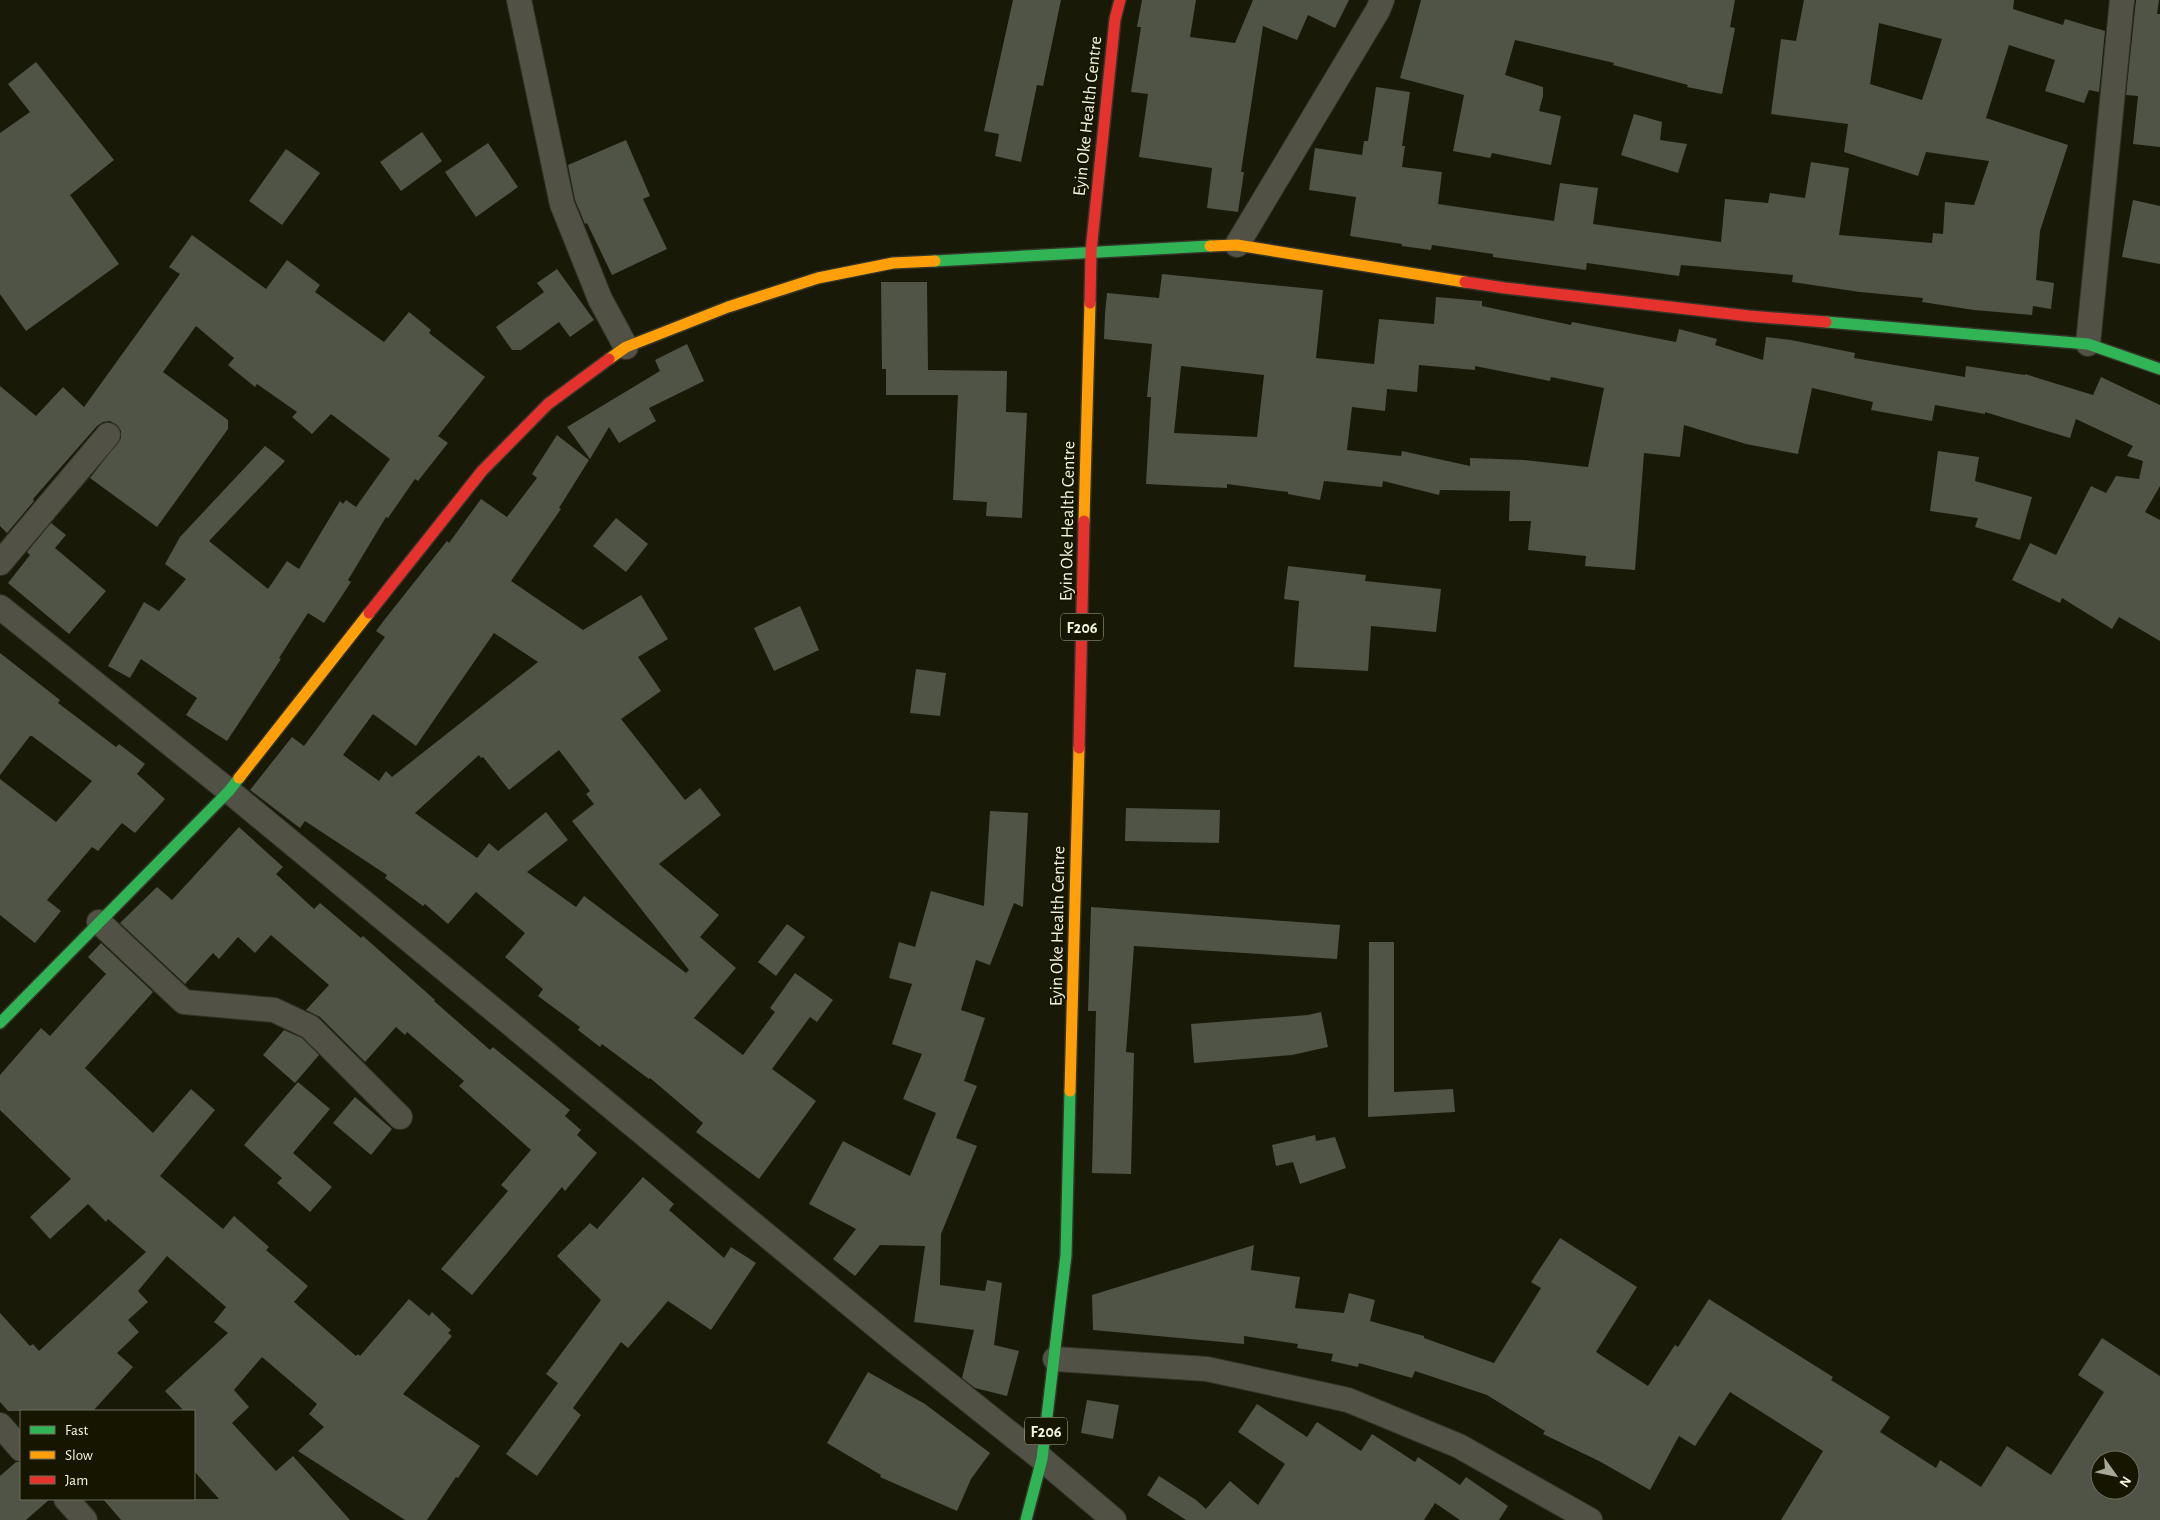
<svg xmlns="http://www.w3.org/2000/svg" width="2160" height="1520" viewBox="0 0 2160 1520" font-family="'Alegreya Sans',sans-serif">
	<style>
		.building { fill: #4f5447; fill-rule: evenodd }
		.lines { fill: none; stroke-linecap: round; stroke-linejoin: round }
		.street-casing { stroke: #343429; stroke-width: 26 }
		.fast-casing { stroke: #343429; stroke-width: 14 }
		.slow-casing { stroke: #343429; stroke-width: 14 }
		.jam-casing { stroke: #343429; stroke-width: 14 }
		.street { stroke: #515145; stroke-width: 24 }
		.fast { stroke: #30b455; stroke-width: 11 }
		.slow { stroke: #ff9f0a; stroke-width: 11 }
		.jam { stroke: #e5322d; stroke-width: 11 }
		.labels { text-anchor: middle; stroke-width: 4; stroke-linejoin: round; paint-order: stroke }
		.shield { fill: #161600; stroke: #b1b29f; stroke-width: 1 }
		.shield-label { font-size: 16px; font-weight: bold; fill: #f4f5e3 }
		.street-label { font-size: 18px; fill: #f4f5e3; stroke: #161600 }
	</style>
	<rect width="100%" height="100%" fill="#191908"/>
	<g class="building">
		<path d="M 1013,0 L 1061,0 L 1043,86 L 1037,85 L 1021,162 L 995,156 L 999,134 L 984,131 Z"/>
		<path d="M 1142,0 L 1196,0 L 1190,37 L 1235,43 L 1253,0 L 1349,0 L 1335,28 L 1308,15 L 1297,40 L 1263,26 L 1241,172 L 1244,172 L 1238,212 L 1207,208 L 1212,168 L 1139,157 L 1148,94 L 1131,92 L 1141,27 L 1137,27 Z"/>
		<path d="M 1421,0 L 1735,0 L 1730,27 L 1735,28 L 1722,94 L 1687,87 L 1688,85 L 1613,65 L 1614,63 L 1515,40 L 1505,75 L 1543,87 L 1543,96 L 1539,111 L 1561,116 L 1551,165 L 1492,153 L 1490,158 L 1453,151 L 1464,95 L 1400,78 Z"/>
		<path d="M 1804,0 L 2014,0 L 2013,9 L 2063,25 L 2065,19 L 2105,31 L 2099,92 L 2089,90 L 2084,103 L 2045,91 L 2055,60 L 2009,45 L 1986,118 L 2068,145 L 2040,231 L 2036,280 L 2054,283 L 2051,309 L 2033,306 L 2032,315 L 1974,310 L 1922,302 L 1923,298 L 1860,292 L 1792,282 L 1793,275 L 1681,265 L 1679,276 L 1587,263 L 1586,270 L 1493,257 L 1493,254 L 1432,245 L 1431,250 L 1402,246 L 1402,244 L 1350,236 L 1356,197 L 1309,190 L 1315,148 L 1362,155 L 1364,141 L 1368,141 L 1376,87 L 1410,92 L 1402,146 L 1405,146 L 1402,167 L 1442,172 L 1438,204 L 1554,221 L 1560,183 L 1598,188 L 1593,224 L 1721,242 L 1725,199 L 1768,203 L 1770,193 L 1805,198 L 1811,162 L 1849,168 L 1839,235 L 1932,243 L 1933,233 L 1943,234 L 1945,202 L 1974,205 L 1989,161 L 1926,152 L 1918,176 L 1844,152 L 1848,124 L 1771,114 L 1781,39 L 1796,41 ZM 1879,23 L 1942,39 L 1922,100 L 1870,84 Z"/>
		<path d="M 2136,0 L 2159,0 L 2157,14 L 2160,14 L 2160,147 L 2133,144 L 2138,96 L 2126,95 Z"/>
		<path d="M 36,62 L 114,160 L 70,195 L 119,264 L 26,331 L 0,294 L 0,133 L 30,112 L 8,84 Z"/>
		<path d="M 1634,114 L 1662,122 L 1660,140 L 1687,144 L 1678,173 L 1621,155 Z"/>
		<path d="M 422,132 L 442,161 L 401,191 L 380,162 Z"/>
		<path d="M 626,140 L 650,196 L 643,199 L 667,249 L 612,275 L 587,223 L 585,224 L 575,200 L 568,165 Z"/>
		<path d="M 488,143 L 518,187 L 476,217 L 445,172 Z"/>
		<path d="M 286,149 L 320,173 L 282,225 L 249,201 Z"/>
		<path d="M 2133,200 L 2160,206 L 2160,264 L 2122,257 Z"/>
		<path d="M 192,235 L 266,289 L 287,260 L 320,285 L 315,292 L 384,342 L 409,312 L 431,330 L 429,333 L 485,377 L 438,436 L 448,443 L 418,481 L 415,479 L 388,518 L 386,517 L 348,580 L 351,582 L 324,623 L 308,613 L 279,658 L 281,659 L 227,741 L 186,715 L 197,698 L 141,659 L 130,678 L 108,666 L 144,602 L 159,611 L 186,579 L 165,564 L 180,537 L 265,446 L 285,461 L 209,541 L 268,589 L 287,561 L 299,569 L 340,501 L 343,504 L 346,500 L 356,507 L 390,459 L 331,414 L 312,434 L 292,417 L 297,412 L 257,384 L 255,387 L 228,365 L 234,358 L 196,326 L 163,372 L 228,420 L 228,429 L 157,527 L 90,478 L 121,438 L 121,431 L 117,425 L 110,421 L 103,422 L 97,426 L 33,499 L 34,501 L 7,533 L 0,526 L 0,386 L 36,416 L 63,387 L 84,407 L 180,274 L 169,267 Z"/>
		<path d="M 557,269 L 594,320 L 570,337 L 559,322 L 521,350 L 512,350 L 496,327 L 544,292 L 537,283 Z"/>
		<path d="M 1162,274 L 1323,290 L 1316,358 L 1374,364 L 1379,319 L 1434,324 L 1436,297 L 1482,301 L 1482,306 L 1571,325 L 1572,322 L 1676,342 L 1679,329 L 1717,339 L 1715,345 L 1763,360 L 1766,337 L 1791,340 L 1855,353 L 1854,358 L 1965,377 L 1966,366 L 2025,375 L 2025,374 L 2093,395 L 2101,377 L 2160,405 L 2160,486 L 2145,512 L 2160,520 L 2160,641 L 2119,617 L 2112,629 L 2062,598 L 2060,603 L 2012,580 L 2030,543 L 2056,555 L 2091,486 L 2106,493 L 2116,476 L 2139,479 L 2143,461 L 2127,456 L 2133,446 L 2076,419 L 2070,438 L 1985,412 L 1985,414 L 1935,405 L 1932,421 L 1871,410 L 1873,402 L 1812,388 L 1798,454 L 1746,444 L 1684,425 L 1680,457 L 1644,453 L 1635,570 L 1585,566 L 1586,556 L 1528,550 L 1531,521 L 1509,521 L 1510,491 L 1440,490 L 1439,495 L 1383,481 L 1382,487 L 1324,481 L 1320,500 L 1288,494 L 1288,492 L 1227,484 L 1227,488 L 1146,484 L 1151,397 L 1147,397 L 1152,344 L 1104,339 L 1105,314 L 1107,293 L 1159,298 ZM 1419,365 L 1475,370 L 1475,366 L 1550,381 L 1551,377 L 1604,388 L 1588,467 L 1524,460 L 1470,458 L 1470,466 L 1402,451 L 1401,456 L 1347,450 L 1352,407 L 1385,411 L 1387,389 L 1417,392 ZM 1181,366 L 1264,375 L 1257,437 L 1174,433 Z"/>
		<path d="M 881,282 L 927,282 L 928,370 L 1007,371 L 1006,412 L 1027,413 L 1022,518 L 986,516 L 987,502 L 953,500 L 958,395 L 886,395 L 886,369 L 882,369 Z"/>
		<path d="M 687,344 L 704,381 L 649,408 L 656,421 L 619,443 L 609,427 L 590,459 L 567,427 L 660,371 L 655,360 Z"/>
		<path d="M 557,435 L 589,460 L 559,508 L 561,509 L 511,581 L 583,630 L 641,595 L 668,639 L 638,657 L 661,691 L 621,719 L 685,800 L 700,788 L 721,815 L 659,864 L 719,915 L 700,937 L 736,968 L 694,1018 L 743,1055 L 775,1012 L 770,1008 L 795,973 L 833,1000 L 817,1022 L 810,1017 L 772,1069 L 816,1101 L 759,1179 L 696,1132 L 703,1123 L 650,1078 L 649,1079 L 602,1044 L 600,1047 L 578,1030 L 580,1027 L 538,996 L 543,989 L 505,957 L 525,933 L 476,892 L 448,924 L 425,904 L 423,906 L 385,878 L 387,875 L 305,821 L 300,828 L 250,790 L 292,737 L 304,746 L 385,637 L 376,631 L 385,619 L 447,541 L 449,543 L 481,499 L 507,517 L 537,478 L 532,474 ZM 494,633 L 538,662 L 392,777 L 386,771 L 379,781 L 343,755 L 373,714 L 416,746 ZM 559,750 L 590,791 L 586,794 L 594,804 L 572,821 L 689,970 L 686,973 L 584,896 L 576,907 L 527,872 L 568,840 L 546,812 L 498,851 L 489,843 L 477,858 L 415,813 L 479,755 L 481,758 L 483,757 L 509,790 Z"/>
		<path d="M 1938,451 L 1979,457 L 1975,481 L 2032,497 L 2020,540 L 1975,527 L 1978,518 L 1930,511 Z"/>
		<path d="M 616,518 L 648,544 L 626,572 L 593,546 Z"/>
		<path d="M 51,523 L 66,535 L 55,548 L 106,591 L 69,634 L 8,583 L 30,555 L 27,552 Z"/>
		<path d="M 1288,566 L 1366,575 L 1365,581 L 1441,589 L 1436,632 L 1371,626 L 1368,671 L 1294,667 L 1299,601 L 1284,599 Z"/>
		<path d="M 800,606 L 819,650 L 774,671 L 754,628 Z"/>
		<path d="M 0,653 L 60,700 L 58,703 L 116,747 L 119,744 L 145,764 L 137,774 L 165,799 L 135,833 L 122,823 L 98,851 L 92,847 L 47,900 L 61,911 L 35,943 L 0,915 L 0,779 L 56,822 L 92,781 L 32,736 L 30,736 L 0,775 Z"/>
		<path d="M 916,669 L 946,673 L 940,716 L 910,713 Z"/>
		<path d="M 1126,808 L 1220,810 L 1219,843 L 1125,841 Z"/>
		<path d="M 990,811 L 1028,813 L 1023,907 L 1014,903 L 990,965 L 976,960 L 961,1010 L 985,1018 L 964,1081 L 977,1086 L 956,1138 L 977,1146 L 941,1234 L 940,1285 L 985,1291 L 987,1280 L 1002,1283 L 994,1345 L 1019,1351 L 1007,1396 L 975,1388 L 962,1378 L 974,1330 L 914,1322 L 925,1246 L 880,1245 L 855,1276 L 833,1259 L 856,1229 L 809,1204 L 843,1141 L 910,1176 L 936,1113 L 903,1099 L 922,1054 L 892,1044 L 912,984 L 889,978 L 899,942 L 915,947 L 931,891 L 984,906 Z"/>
		<path d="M 239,827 L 283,867 L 276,874 L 314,909 L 320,903 L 361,938 L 363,936 L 435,1000 L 434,1001 L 490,1050 L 493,1047 L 570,1110 L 565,1116 L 581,1130 L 577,1135 L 597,1153 L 565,1191 L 562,1187 L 472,1295 L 441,1269 L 508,1191 L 501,1185 L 531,1150 L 459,1086 L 464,1081 L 407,1032 L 405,1035 L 396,1027 L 365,1062 L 320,1017 L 306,1010 L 329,985 L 271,935 L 255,953 L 238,937 L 219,959 L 213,953 L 185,984 L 120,923 L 157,887 L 172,900 Z"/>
		<path d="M 1091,907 L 1340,925 L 1337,959 L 1134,946 L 1126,1052 L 1134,1053 L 1131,1174 L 1092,1173 L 1096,1011 L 1088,1011 Z"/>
		<path d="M 787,924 L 805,937 L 776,976 L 758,962 Z"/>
		<path d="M 1369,942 L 1394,942 L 1394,1092 L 1453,1089 L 1455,1112 L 1368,1117 Z"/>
		<path d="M 101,943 L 153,992 L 85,1068 L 153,1133 L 191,1089 L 215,1110 L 160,1176 L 223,1229 L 234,1216 L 269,1247 L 266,1250 L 308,1286 L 294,1302 L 356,1356 L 358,1354 L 360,1356 L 409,1299 L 429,1316 L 432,1312 L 451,1330 L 448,1333 L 452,1336 L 403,1394 L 480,1446 L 458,1478 L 456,1477 L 427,1520 L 405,1520 L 298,1451 L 324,1427 L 309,1414 L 317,1404 L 262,1357 L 234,1390 L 249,1407 L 232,1423 L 276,1471 L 293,1456 L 350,1520 L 121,1520 L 103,1499 L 219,1499 L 194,1471 L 194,1411 L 184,1411 L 165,1391 L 228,1333 L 214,1322 L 226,1307 L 167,1256 L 138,1291 L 148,1302 L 128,1320 L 139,1332 L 117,1353 L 133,1367 L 93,1411 L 8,1411 L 0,1402 L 0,1313 L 30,1346 L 33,1344 L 39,1351 L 146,1252 L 108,1219 L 106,1222 L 88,1204 L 50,1239 L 30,1217 L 71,1179 L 0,1110 L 0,1075 L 41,1028 L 50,1036 L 106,974 L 88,957 Z"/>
		<path d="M 1321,1012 L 1328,1047 L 1292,1055 L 1194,1063 L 1191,1024 L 1308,1015 Z"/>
		<path d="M 284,1030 L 302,1038 L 319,1055 L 295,1083 L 263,1055 Z"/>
		<path d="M 298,1082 L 330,1109 L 293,1153 L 332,1187 L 310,1212 L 277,1183 L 282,1178 L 244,1145 Z"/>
		<path d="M 355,1097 L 392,1129 L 371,1155 L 333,1123 Z"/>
		<path d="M 1315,1135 L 1316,1141 L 1335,1137 L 1346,1168 L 1300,1184 L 1293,1162 L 1276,1166 L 1272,1145 Z"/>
		<path d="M 643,1177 L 674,1204 L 669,1210 L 724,1258 L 731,1247 L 756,1263 L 711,1330 L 668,1301 L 628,1348 L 621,1342 L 573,1408 L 581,1415 L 537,1476 L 506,1454 L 558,1383 L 546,1374 L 601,1300 L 557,1256 L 590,1223 L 597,1229 Z"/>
		<path d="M 1560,1238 L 1637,1287 L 1596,1352 L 1648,1386 L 1675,1345 L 1678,1347 L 1709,1299 L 1833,1377 L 1831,1380 L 1890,1417 L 1880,1432 L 1936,1468 L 1940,1460 L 1981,1487 L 2007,1446 L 2051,1475 L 2104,1392 L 2078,1375 L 2102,1338 L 2160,1376 L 2160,1520 L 1781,1520 L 1823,1451 L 1730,1392 L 1695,1446 L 1679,1436 L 1650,1490 L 1599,1461 L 1543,1434 L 1545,1431 L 1487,1395 L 1415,1371 L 1412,1378 L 1359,1363 L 1358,1367 L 1331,1361 L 1333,1354 L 1297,1348 L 1298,1344 L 1244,1336 L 1244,1344 L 1093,1330 L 1092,1295 L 1254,1245 L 1251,1270 L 1300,1277 L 1295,1308 L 1344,1313 L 1349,1293 L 1375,1300 L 1370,1321 L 1424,1336 L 1424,1338 L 1494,1363 L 1541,1288 L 1531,1282 ZM 2100,1460 L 2130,1460 L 2130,1490 L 2100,1490 Z"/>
		<path d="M 868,1372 L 925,1404 L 990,1453 L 971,1479 L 957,1511 L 880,1477 L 881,1475 L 827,1443 Z"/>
		<path d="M 1087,1400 L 1119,1405 L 1113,1439 L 1081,1433 Z"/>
		<path d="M 1257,1404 L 1307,1437 L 1317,1422 L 1361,1451 L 1372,1434 L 1415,1462 L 1418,1457 L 1460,1485 L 1466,1477 L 1508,1506 L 1499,1520 L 1460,1520 L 1435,1503 L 1424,1520 L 1186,1520 L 1147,1495 L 1159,1476 L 1196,1500 L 1206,1509 L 1230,1481 L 1258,1505 L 1285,1464 L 1238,1432 Z"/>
		<path d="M 16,1462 L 21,1462 L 21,1499 L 50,1499 L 26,1520 L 0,1520 L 0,1476 Z"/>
	</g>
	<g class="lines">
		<defs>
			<g id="street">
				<path d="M 519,0 L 562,204 L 600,299 L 626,347"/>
				<path d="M 1237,245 L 1378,10 L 1382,0"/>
				<path d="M 2088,344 L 2122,0"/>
				<path d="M 0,563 L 108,435"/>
				<path d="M 0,607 L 229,791 L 892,1339 L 1042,1459 L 1114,1520"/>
				<path d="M 99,922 L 184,1002 L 274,1010 L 310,1027 L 400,1117"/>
				<path d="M 1055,1359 L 1207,1369 L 1348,1400 L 1459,1446 L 1590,1520"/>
				<path d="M 0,1425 L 21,1449"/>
				<path d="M 66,1499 L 85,1520"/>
			</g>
			<g id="fast">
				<path d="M 935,261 L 1210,246"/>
				<path d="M 1826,322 L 2088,344 L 2160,369"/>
				<path d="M 0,1023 L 229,791 L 239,778"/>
				<path d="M 1026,1520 L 1042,1459 L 1066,1255 L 1070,1091"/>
			</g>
			<g id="slow">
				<path d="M 1210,246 L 1237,245 L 1465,282"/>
				<path d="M 609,359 L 626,347 L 728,307 L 818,278 L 893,263 L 935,261"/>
				<path d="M 1084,521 L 1090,303"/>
				<path d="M 239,778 L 369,613"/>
				<path d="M 1070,1091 L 1079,748"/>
			</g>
			<g id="jam">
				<path d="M 1465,282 L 1505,288 L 1749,316 L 1826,322"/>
				<path d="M 1090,303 L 1091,251 L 1115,19 L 1120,0"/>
				<path d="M 369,613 L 482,471 L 548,404 L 609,359"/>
				<path d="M 1079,748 L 1084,521"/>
			</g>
		</defs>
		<use href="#street" class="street-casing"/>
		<use href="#fast" class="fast-casing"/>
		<use href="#slow" class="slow-casing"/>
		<use href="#jam" class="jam-casing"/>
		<use href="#street" class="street"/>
		<use href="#fast" class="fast"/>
		<use href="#slow" class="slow"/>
		<use href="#jam" class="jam"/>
	</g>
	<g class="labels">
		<g class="shield">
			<rect x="1061" y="613.5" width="42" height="27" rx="4"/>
			<rect x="1025" y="1417.5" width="42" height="27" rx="4"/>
		</g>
		<g class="shield-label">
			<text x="1082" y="633">F206</text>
			<text x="1046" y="1437">F206</text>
		</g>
		<g class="street-label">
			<text transform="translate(1087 116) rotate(-84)" y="6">Eyin Oke Health Centre</text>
			<text transform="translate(1067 521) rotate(-89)" y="6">Eyin Oke Health Centre</text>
			<text transform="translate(1057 926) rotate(-89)" y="6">Eyin Oke Health Centre</text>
		</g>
	</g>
	<rect x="20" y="1410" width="175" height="90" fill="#161600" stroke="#6f6f5b"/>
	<rect x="30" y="1426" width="25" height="8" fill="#30b455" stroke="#6f6f5b"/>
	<text x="65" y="1435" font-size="15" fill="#f4f5e3">Fast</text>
	<rect x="30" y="1451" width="25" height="8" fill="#ff9f0a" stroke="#6f6f5b"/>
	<text x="65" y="1460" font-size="15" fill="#f4f5e3">Slow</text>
	<rect x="30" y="1476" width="25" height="8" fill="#e5322d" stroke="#6f6f5b"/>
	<text x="65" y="1485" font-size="15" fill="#f4f5e3">Jam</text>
	<g transform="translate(2115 1475) rotate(123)"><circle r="24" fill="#161600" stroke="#6f6f5b"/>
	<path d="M0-4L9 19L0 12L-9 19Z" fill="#a7a896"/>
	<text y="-8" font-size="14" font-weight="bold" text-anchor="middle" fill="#f4f5e3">N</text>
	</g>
</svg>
